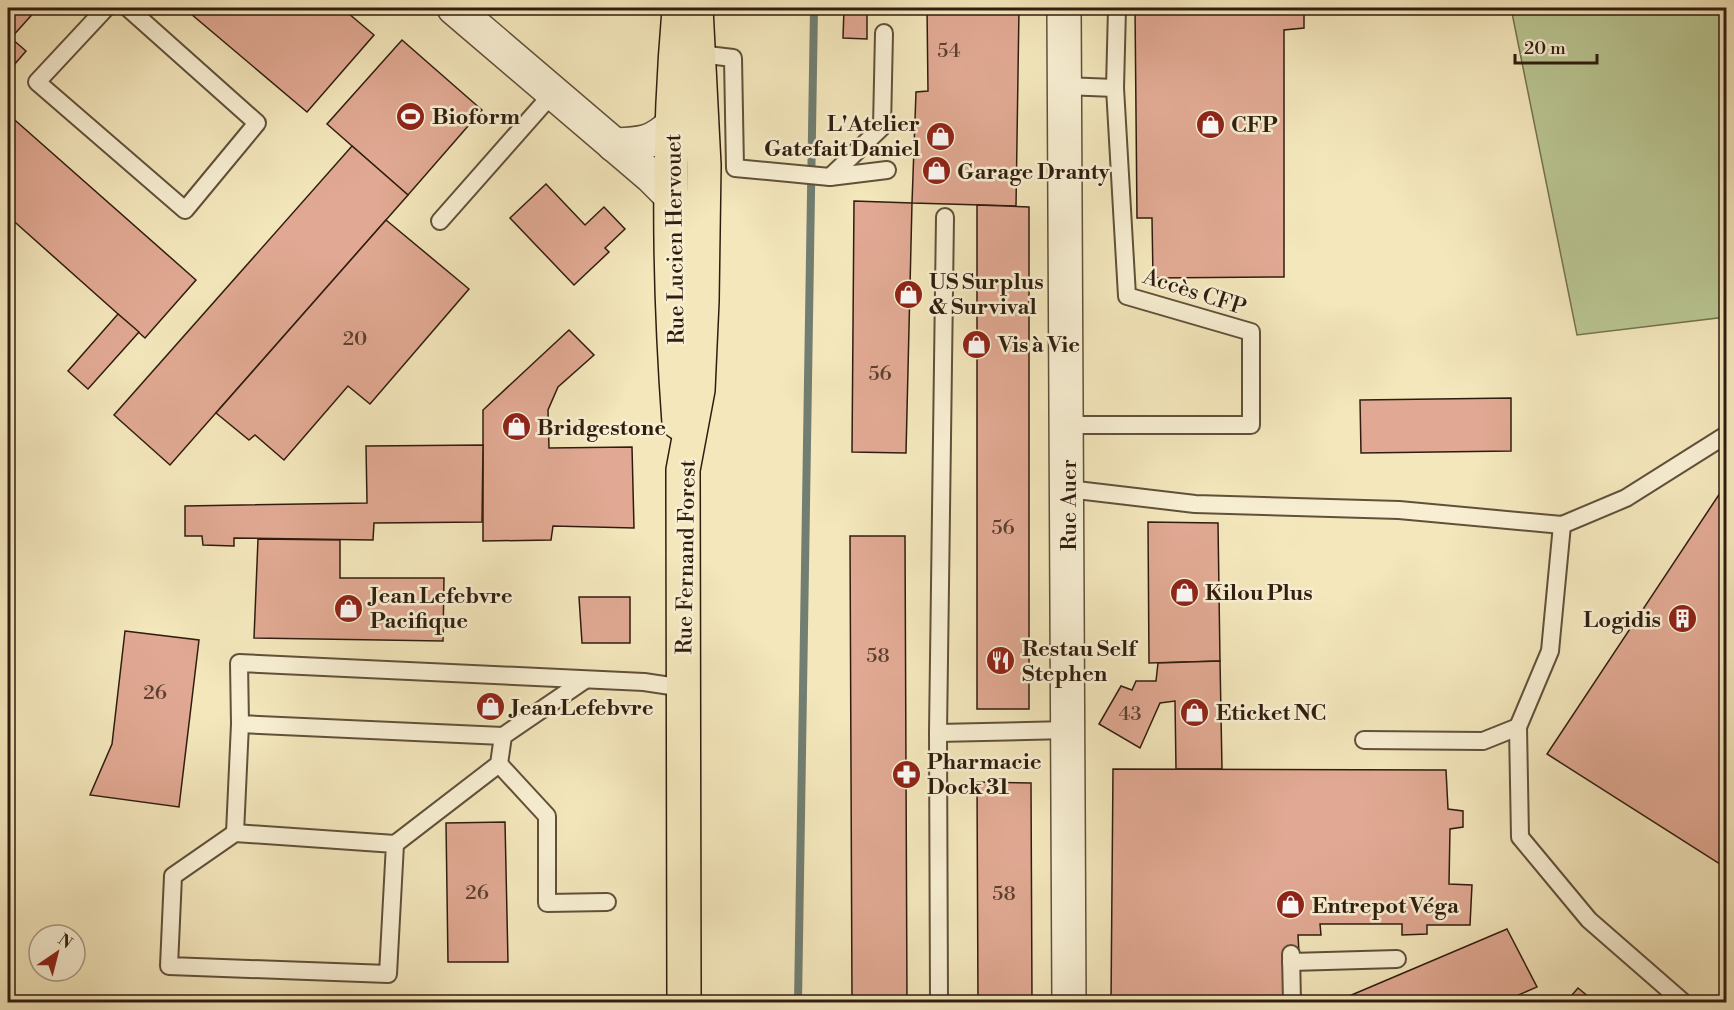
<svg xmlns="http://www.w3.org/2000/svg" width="1734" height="1010" viewBox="0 0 1734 1010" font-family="'Libre Bodoni',serif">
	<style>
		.green { fill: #b9c692; stroke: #747250; stroke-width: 1.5 }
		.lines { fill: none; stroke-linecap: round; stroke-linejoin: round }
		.stream { stroke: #717e71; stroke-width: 8 }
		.building { fill: #e1a993; stroke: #301d0f; stroke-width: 1.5 }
		.service-casing { stroke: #61503a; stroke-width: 20 }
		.tertiary-casing { stroke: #61503a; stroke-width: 36 }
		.primary-casing { stroke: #301d0f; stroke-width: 36 }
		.service { stroke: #f8efd3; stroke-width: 16 }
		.tertiary { stroke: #f8efd3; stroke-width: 33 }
		.primary { stroke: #f4e7bc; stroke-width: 33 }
		.labels { text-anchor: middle; stroke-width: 5; stroke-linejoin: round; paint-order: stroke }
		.number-label { font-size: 20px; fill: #5c4030 }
		.poi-label { font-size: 22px; font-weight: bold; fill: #301d0f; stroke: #f8efd3; text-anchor: start }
		.street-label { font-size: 22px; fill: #301d0f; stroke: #f8efd3 }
	</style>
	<rect width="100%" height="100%" fill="#f4e7bc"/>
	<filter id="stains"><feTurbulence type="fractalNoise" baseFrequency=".00333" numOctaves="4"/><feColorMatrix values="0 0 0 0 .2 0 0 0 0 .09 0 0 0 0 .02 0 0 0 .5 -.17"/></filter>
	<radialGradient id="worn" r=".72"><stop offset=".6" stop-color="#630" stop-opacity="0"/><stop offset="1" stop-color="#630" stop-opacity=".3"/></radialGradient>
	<path class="green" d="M 1518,8 L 1726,8 L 1726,317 L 1577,335 L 1512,13 Z"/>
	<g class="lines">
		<path class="stream" d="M 798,1002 L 814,8"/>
	</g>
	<g class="building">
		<path d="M 8,8 L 38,8 L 11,38 L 26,51 L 8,72 Z"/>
		<path d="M 184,8 L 342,8 L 374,35 L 307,112 Z"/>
		<path d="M 844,8 L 867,8 L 867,39 L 843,38 Z"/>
		<path d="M 927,8 L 1019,8 L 1016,206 L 912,203 L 916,92 L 928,91 Z"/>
		<path d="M 1135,8 L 1304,8 L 1304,28 L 1284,30 L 1284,277 L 1153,278 L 1152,218 L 1137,218 Z"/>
		<path d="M 402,40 L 482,110 L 408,195 L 327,124 Z"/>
		<path d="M 8,114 L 196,280 L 145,338 L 8,216 Z"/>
		<path d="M 352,146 L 408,195 L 170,465 L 114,415 Z"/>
		<path d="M 546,184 L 585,225 L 604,207 L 625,229 L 605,248 L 609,252 L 574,285 L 510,218 Z"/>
		<path d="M 854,201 L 912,203 L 906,453 L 852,452 Z"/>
		<path d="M 977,205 L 1029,207 L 1029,709 L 977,709 Z"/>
		<path d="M 386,220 L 469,289 L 370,404 L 348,386 L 284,460 L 255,435 L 249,440 L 216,413 Z"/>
		<path d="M 118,314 L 139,332 L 88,389 L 68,371 Z"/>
		<path d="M 569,330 L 594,355 L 558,387 L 548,410 L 549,448 L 632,447 L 634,528 L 553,526 L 551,540 L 483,541 L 483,410 Z"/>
		<path d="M 1511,398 L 1511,451 L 1361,453 L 1360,400 Z"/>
		<path d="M 483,445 L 482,522 L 374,523 L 373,540 L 234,538 L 234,546 L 203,545 L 202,536 L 185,536 L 185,506 L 367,503 L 366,446 Z"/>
		<path d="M 1726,484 L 1726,868 L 1547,754 Z"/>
		<path d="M 1148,522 L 1218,523 L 1220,661 L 1149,663 Z"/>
		<path d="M 850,536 L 905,536 L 907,1002 L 852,1002 Z"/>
		<path d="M 258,539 L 340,540 L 340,578 L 444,578 L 443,641 L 254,638 Z"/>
		<path d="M 579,597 L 630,597 L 630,643 L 582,643 Z"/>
		<path d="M 125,631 L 199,640 L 179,807 L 90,795 L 112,744 Z"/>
		<path d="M 1220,661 L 1222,769 L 1176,769 L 1175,701 L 1160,703 L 1140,748 L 1099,724 L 1121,686 L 1132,690 L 1136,681 L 1156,681 L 1158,663 Z"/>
		<path d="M 1113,769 L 1446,770 L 1448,809 L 1463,811 L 1463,827 L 1450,829 L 1449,884 L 1472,885 L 1470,925 L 1427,925 L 1427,934 L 1402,935 L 1402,924 L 1320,924 L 1321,935 L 1298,935 L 1299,953 L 1283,954 L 1284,1002 L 1111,1002 Z"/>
		<path d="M 977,782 L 1031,783 L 1032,1002 L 978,1002 Z"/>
		<path d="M 505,822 L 508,962 L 448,962 L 446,823 Z"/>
		<path d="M 1507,929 L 1537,987 L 1502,1002 L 1335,1002 Z"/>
		<path d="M 1578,988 L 1595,1002 L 1566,1002 Z"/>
	</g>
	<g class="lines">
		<defs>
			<g id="service">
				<path d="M 106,8 L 37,82 L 185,210 L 257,123 L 128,8"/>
				<path d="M 699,54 L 733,58 L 735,168 L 830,177 L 887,170"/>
				<path d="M 1064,86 L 1115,88"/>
				<path d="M 830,177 L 882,127 L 884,33"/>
				<path d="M 440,221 L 553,93"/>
				<path d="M 1068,425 L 1251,425 L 1251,332 L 1127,296 L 1115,88 L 1117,8"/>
				<path d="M 1068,489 L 1195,504 L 1399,510 L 1562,525 L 1626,498 L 1726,435"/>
				<path d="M 1562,525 L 1550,651 L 1518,727 L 1520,837 L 1589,920 L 1683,1002"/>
				<path d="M 938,733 L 1068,730"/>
				<path d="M 503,736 L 240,724 L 239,663 L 644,682 L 684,688"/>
				<path d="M 1364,740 L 1483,741 L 1518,727"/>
				<path d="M 499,764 L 547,816 L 547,903 L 607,902"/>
				<path d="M 235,833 L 240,724"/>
				<path d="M 395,844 L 235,833 L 173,876 L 169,966 L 388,974 L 395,844 L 499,764 L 503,736 L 585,680"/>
				<path d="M 1291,954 L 1292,1002"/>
				<path d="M 1291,962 L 1397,959"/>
				<path d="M 939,1002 L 938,733 L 945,217"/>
			</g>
			<g id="tertiary">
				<path d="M 454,8 L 652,177 L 671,196 L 683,215"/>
				<path d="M 1064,8 L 1069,1002"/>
				<path d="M 614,145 C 641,144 652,144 672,125"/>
			</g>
			<g id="primary">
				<path d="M 679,423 C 669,286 667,147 679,10"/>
				<path d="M 684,1002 L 683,470 L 698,390 L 702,301 L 704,165 L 696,8"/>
			</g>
		</defs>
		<use href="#service" class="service-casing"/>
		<use href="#tertiary" class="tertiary-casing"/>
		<use href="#primary" class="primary-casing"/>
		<use href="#service" class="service"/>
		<use href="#tertiary" class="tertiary"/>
		<use href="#primary" class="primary"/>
	</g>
	<defs>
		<symbol id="stadium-disc" viewBox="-11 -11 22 22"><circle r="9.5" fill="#8f2418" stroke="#f8efd3"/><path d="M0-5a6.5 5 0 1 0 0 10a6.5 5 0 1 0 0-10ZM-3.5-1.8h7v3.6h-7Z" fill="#fff"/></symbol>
		<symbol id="shop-disc" viewBox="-11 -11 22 22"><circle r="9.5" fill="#8f2418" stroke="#f8efd3"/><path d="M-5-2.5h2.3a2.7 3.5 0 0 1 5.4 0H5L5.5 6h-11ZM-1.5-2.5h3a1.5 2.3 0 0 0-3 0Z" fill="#fff"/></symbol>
		<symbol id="building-disc" viewBox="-11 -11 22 22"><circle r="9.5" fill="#8f2418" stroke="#f8efd3"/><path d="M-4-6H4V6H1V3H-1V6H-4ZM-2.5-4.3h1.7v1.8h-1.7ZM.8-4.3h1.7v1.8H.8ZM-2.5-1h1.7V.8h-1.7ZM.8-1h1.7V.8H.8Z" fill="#fff"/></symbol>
		<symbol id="restaurant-disc" viewBox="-11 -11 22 22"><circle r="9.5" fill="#8f2418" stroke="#f8efd3"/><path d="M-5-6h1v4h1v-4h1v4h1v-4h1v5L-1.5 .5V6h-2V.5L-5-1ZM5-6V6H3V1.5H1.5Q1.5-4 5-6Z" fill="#fff"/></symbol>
		<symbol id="pharmacy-disc" viewBox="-11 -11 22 22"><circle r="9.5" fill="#8f2418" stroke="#f8efd3"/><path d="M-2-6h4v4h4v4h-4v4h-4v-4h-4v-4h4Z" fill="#fff"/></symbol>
	</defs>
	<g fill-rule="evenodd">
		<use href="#stadium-disc" x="394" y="100" width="33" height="33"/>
		<use href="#shop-disc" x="1194" y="108" width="33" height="33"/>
		<use href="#shop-disc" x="924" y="120" width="33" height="33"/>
		<use href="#shop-disc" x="920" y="154" width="33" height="33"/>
		<use href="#shop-disc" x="892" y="278" width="33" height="33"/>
		<use href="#shop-disc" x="960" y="328" width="33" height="33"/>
		<use href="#shop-disc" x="500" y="410" width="33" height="33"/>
		<use href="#shop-disc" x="1168" y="576" width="33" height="33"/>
		<use href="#shop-disc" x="332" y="592" width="33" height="33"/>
		<use href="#building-disc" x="1666" y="602" width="33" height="33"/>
		<use href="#restaurant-disc" x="984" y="644" width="33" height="33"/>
		<use href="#shop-disc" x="474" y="690" width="33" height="33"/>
		<use href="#shop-disc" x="1178" y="696" width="33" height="33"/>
		<use href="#pharmacy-disc" x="890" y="758" width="33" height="33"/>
		<use href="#shop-disc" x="1274" y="888" width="33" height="33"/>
	</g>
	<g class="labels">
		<g class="number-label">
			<text x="949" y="57">54</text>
			<text x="355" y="345">20</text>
			<text x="880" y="380">56</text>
			<text x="1003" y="534">56</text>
			<text x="878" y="662">58</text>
			<text x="155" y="699">26</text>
			<text x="1130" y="720">43</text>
			<text x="477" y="899">26</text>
			<text x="1004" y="900">58</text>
		</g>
		<g class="poi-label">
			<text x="432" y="124">Bioform</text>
			<text x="920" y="131" text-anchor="end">L'Atelier<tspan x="920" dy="25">Gatefait Daniel</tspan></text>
			<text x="1231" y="132">CFP</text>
			<text x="957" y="179">Garage Dranty</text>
			<text x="929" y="289">US Surplus<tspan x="929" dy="25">&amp; Survival</tspan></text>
			<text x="998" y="352">Vis à Vie</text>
			<text x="537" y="435">Bridgestone</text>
			<text x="1205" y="600">Kilou Plus</text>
			<text x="370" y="603">Jean Lefebvre<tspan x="370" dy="25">Pacifique</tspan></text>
			<text x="1661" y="627" text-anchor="end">Logidis</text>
			<text x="1022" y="656">Restau Self<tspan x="1022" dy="25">Stephen</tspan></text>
			<text x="511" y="715">Jean Lefebvre</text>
			<text x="1216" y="720">Eticket NC</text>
			<text x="927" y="769">Pharmacie<tspan x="927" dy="25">Dock 31</tspan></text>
			<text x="1312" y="913">Entrepot Véga</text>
		</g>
		<g class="street-label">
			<text transform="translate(674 239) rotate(-91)" y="8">Rue Lucien Hervouet</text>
			<text transform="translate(1195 291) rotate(18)" y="8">Accès CFP</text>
			<text transform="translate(1068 505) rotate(-90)" y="8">Rue Auer</text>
			<text transform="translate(685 557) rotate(-89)" y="8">Rue Fernand Forest</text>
		</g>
	</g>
	<rect width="1734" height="1010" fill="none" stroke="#f4e7bc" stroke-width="30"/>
	<rect x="9" y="9" width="1716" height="992" fill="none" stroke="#301d0f" stroke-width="3"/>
	<rect x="15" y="15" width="1704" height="980" fill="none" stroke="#301d0f" stroke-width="1.5"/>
	<g transform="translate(57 953) rotate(35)"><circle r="28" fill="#f8efd3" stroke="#a89b85" stroke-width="1.5"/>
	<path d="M0-4.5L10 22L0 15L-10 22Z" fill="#8f2418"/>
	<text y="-9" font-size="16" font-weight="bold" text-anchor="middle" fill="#301d0f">N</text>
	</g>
	<path d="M1515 54v9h82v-9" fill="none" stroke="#301d0f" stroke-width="3"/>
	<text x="1524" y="54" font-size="18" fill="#301d0f" stroke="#f8efd3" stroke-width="4.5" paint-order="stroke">20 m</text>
	<rect width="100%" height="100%" filter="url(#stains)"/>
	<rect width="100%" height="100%" fill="url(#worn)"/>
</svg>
